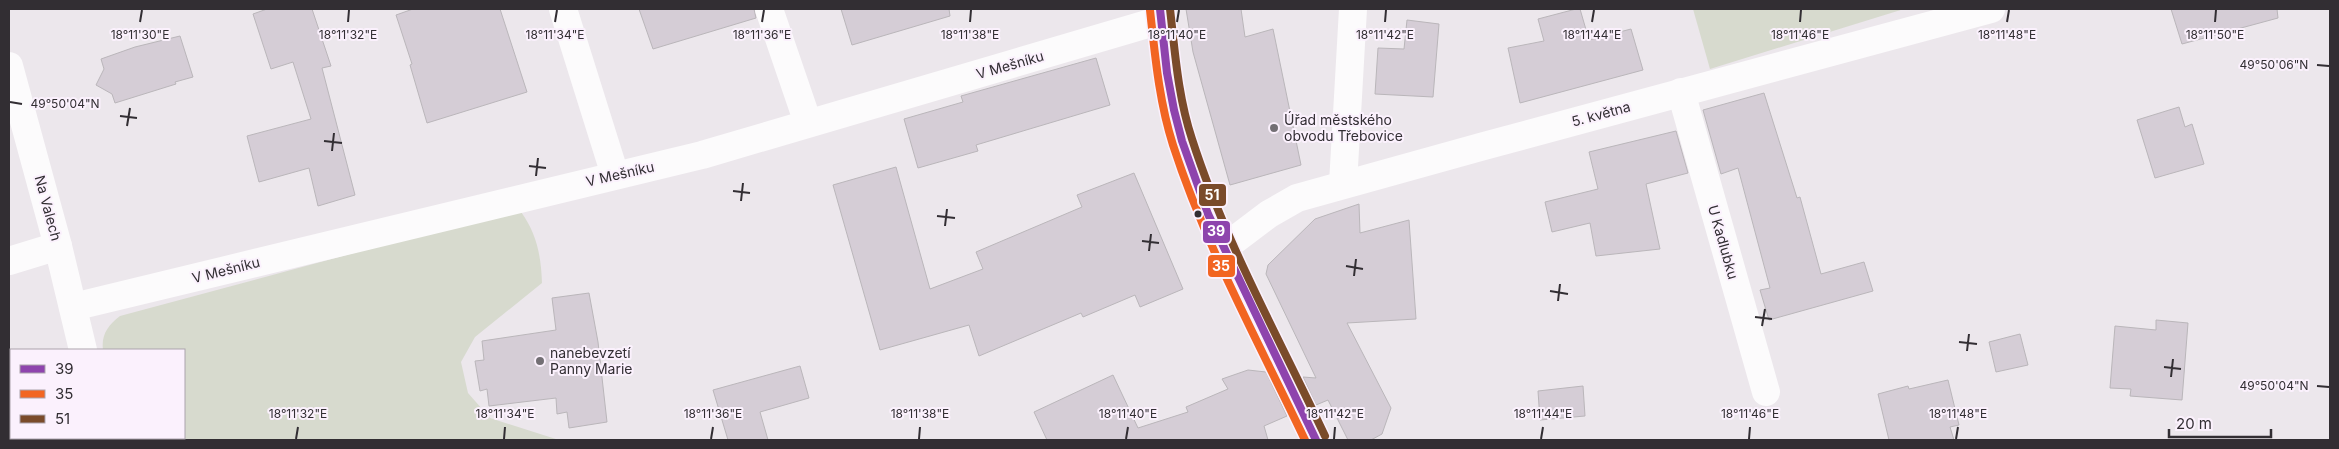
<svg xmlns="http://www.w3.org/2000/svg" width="2339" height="449" viewBox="0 0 2339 449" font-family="Inter,sans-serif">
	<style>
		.green { fill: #d7dace }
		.building { fill: #d5cdd6; stroke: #bab6ba }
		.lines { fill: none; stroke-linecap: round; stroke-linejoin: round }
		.minor { stroke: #fcfbfc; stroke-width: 28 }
		.bus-1-casing { stroke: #fbf1fd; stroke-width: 11 }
		.bus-2-casing { stroke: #fbf1fd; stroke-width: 11 }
		.bus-3-casing { stroke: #fbf1fd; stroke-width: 11 }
		.bus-1 { stroke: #8e44ad; stroke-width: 8 }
		.bus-2 { stroke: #f26522; stroke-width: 8 }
		.bus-3 { stroke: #7a4b2a; stroke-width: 8 }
		.ticks { fill: none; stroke: #322e33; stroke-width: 2 }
		.poi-dot { fill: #736f74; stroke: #fbf1fd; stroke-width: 2 }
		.bus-dot { fill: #322e33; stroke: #fbf1fd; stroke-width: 2 }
		.labels { text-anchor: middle; stroke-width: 4; stroke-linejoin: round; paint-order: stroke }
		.street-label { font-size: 14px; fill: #322e33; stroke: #fbf1fd }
		.poi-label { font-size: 14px; fill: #322e33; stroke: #fbf1fd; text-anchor: start }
		.ticks-label { font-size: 12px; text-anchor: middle; fill: #322e33; stroke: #fbf1fd; stroke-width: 4; stroke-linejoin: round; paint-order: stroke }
		.line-badge { stroke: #fbf1fd; stroke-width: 2 }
		.badge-label { font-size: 14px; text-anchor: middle; font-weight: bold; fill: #fff }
	</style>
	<rect width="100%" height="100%" fill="#ece7ec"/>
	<g class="green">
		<path d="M 1693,9 L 1904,9 L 1710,69 Z"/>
		<path d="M 510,211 L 521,212 C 537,234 541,256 542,283 L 475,337 L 461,362 L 468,393 L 490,418 L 559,440 L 123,440 L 122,438 L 184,438 L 184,350 L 103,350 C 101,335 108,325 120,316 Z"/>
	</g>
	<g class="building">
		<path d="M 267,9 L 312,9 L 331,66 L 322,68 L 355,195 L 318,206 L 309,168 L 259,182 L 247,136 L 311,119 L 293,62 L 271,69 L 253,14 Z"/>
		<path d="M 413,9 L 500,9 L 527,92 L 427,123 L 410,65 L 412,64 L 396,15 Z"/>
		<path d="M 639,9 L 754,9 L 756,18 L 653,49 Z"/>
		<path d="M 841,9 L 949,9 L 950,16 L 852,45 Z"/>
		<path d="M 1186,9 L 1241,9 L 1245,37 L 1273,29 L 1301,165 L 1230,185 L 1193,52 Z"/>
		<path d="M 1576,9 L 1580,9 L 1589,40 L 1631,29 L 1643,70 L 1520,103 L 1508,48 L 1544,41 L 1538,19 Z"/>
		<path d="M 2171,9 L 2277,9 L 2278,18 L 2182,44 Z"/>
		<path d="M 1407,20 L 1439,24 L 1433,97 L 1375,94 L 1378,48 L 1404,49 Z"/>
		<path d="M 180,36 L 193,77 L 175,82 L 176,84 L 115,103 L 112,94 L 96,85 L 104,69 L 101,59 L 135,47 Z"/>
		<path d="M 1096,58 L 1110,105 L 976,145 L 978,151 L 918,168 L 904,119 L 963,102 L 961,96 Z"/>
		<path d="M 1764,93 L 1797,198 L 1800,197 L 1821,274 L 1864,262 L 1873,291 L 1769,320 L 1760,290 L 1770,288 L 1738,168 L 1721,174 L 1703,110 Z"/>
		<path d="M 2179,107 L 2185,127 L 2192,124 L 2204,164 L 2155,178 L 2137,120 Z"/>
		<path d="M 1676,131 L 1688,173 L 1646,184 L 1660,249 L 1596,256 L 1590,223 L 1552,232 L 1545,202 L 1598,189 L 1589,152 Z"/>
		<path d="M 896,167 L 930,289 L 983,269 L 976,252 L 1082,207 L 1077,195 L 1134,173 L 1183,289 L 1140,307 L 1135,295 L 1083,317 L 1081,313 L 979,356 L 969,325 L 880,350 L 833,185 Z"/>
		<path d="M 1359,204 L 1360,233 L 1409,220 L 1416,319 L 1347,323 L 1391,408 L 1382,434 L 1371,440 L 1348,440 L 1328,400 L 1316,405 L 1303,377 L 1316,378 L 1266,274 L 1268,265 L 1315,219 Z"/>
		<path d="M 589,293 L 598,342 L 607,422 L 569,428 L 567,412 L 557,414 L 556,398 L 489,406 L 487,389 L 480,391 L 475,361 L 484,360 L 482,341 L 556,330 L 552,298 Z"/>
		<path d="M 2156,320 L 2188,323 L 2182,400 L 2130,396 L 2131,389 L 2110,388 L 2115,326 L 2156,330 Z"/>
		<path d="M 2020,334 L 2028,365 L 1996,372 L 1989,342 Z"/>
		<path d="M 800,366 L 809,398 L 760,412 L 768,440 L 728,440 L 713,390 Z"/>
		<path d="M 1248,370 L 1266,372 L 1287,416 L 1264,426 L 1268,440 L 1047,440 L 1034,412 L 1113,375 L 1138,428 L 1188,412 L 1186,407 L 1228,389 L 1222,379 Z"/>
		<path d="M 1948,380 L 1959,425 L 1950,427 L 1954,440 L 1889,440 L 1878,394 L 1908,386 L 1909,389 Z"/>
		<path d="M 1583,386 L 1585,416 L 1540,420 L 1538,391 Z"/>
	</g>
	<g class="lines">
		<g class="minor">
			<path d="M 563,9 L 615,175"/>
			<path d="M 769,9 L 808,123"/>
			<path d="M 1160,9 L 1167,73 L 1174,110 L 1182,141 L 1208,214 L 1316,440"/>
			<path d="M 9,66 L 58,246 L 83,350"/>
			<path d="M 1681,92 L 1766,392"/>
			<path d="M 1343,184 L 1353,9"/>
			<path d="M 1224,248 L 1269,214 L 1297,198 L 1484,146 L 1991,9"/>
			<path d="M 9,261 L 58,246"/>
			<path d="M 73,307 L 702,155 L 1161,20"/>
			<path d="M 104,438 L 104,440"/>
		</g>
		<defs>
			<path id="bus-1" d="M 1160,9 L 1167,73 L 1174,110 L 1182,141 L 1208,214 L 1316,440"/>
			<path id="bus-2" d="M 1150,10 C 1155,55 1159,101 1173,145 C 1206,247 1259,343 1305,440"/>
			<path id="bus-3" d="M 1170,9 C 1175,52 1178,97 1192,139 C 1225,242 1279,338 1325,436"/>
		</defs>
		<use href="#bus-1" class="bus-1-casing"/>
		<use href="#bus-2" class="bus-2-casing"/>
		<use href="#bus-3" class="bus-3-casing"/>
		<use href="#bus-1" class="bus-1"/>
		<use href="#bus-2" class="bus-2"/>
		<use href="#bus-3" class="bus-3"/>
	</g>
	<path class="ticks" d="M 140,22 L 142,10M 348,22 L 349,10M 555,22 L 557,10M 762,22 L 764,10M 970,22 L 971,10M 1177,22 L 1179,10M 1385,22 L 1386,10M 1592,22 L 1594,10M 1800,22 L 1801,10M 2007,22 L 2009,10M 2215,22 L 2216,10M 2317,65 L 2329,66M 10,102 L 22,104M 120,116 L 137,118M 127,126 L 130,108M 324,141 L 342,143M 332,151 L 334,133M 529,166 L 546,168M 536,176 L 538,158M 733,191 L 750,193M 741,201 L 743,183M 937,216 L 955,218M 945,226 L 947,209M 1142,241 L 1159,243M 1149,251 L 1151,234M 1346,266 L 1363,269M 1354,276 L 1356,259M 1550,291 L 1568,294M 1558,301 L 1560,284M 1755,317 L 1772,319M 1762,326 L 1765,309M 1959,342 L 1977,344M 1967,351 L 1969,334M 2164,367 L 2181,369M 2171,377 L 2173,359M 2317,386 L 2329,387M 296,439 L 298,427M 504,439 L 505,427M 711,439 L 713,427M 919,439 L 920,427M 1126,439 L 1128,427M 1334,439 L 1335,427M 1541,439 L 1543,427M 1749,439 L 1750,427M 1956,439 L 1958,427"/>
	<g class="poi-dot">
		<circle cx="1274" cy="128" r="5"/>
		<circle cx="540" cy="361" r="5"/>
	</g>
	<circle class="bus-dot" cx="1198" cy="214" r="4.5"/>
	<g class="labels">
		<g class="street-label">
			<text transform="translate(1010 65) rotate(-16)" y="5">V Mešníku</text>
			<text transform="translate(1601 114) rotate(-15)" y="5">5. května</text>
			<text transform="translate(620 174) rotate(-13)" y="5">V Mešníku</text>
			<text transform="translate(48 208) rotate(75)" y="5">Na Valech</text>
			<text transform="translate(1723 242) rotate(74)" y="5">U Kadlubku</text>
			<text transform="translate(226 270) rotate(-14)" y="5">V Mešníku</text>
		</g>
		<g class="poi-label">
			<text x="1284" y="125">Úřad městského<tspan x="1284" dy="16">obvodu Třebovice</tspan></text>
			<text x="550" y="358">nanebevzetí<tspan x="550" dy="16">Panny Marie</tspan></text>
		</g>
	</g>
	<g class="ticks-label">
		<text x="140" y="39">18°11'30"E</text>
		<text x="348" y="39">18°11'32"E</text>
		<text x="555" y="39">18°11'34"E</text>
		<text x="762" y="39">18°11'36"E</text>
		<text x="970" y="39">18°11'38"E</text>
		<text x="1177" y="39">18°11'40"E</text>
		<text x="1385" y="39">18°11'42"E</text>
		<text x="1592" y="39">18°11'44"E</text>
		<text x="1800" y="39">18°11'46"E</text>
		<text x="2007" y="39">18°11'48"E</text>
		<text x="2215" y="39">18°11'50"E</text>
		<text x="2274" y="69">49°50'06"N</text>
		<text x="65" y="108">49°50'04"N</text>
		<text x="2274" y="390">49°50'04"N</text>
		<text x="298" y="418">18°11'32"E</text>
		<text x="505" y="418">18°11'34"E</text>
		<text x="713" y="418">18°11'36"E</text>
		<text x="920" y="418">18°11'38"E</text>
		<text x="1128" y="418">18°11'40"E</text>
		<text x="1335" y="418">18°11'42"E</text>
		<text x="1543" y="418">18°11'44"E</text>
		<text x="1750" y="418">18°11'46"E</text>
		<text x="1958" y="418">18°11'48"E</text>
	</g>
	<g class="line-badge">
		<rect x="1198" y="183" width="29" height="24" rx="5" fill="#7a4b2a"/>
		<rect x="1202" y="220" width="29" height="24" rx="5" fill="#8e44ad"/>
		<rect x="1207" y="254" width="29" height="24" rx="5" fill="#f26522"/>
	</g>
	<g class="badge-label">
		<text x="1212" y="200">51</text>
		<text x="1216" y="236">39</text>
		<text x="1221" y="271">35</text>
	</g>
	<rect width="2339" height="449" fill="none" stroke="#322e33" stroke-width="20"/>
	<rect x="10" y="349" width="175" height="90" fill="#fbf1fd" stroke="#aba3ac"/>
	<rect x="20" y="365" width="25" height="8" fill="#8e44ad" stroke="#aba3ac"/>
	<text x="55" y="374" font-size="15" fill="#322e33">39</text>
	<rect x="20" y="390" width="25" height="8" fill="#f26522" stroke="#aba3ac"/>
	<text x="55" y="399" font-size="15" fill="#322e33">35</text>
	<rect x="20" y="415" width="25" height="8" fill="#7a4b2a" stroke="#aba3ac"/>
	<text x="55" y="424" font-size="15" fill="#322e33">51</text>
	<path d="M2169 429v8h102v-8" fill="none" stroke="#322e33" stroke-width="2.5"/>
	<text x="2176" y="429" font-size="15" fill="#322e33" stroke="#fbf1fd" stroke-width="4" paint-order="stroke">20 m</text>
</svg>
